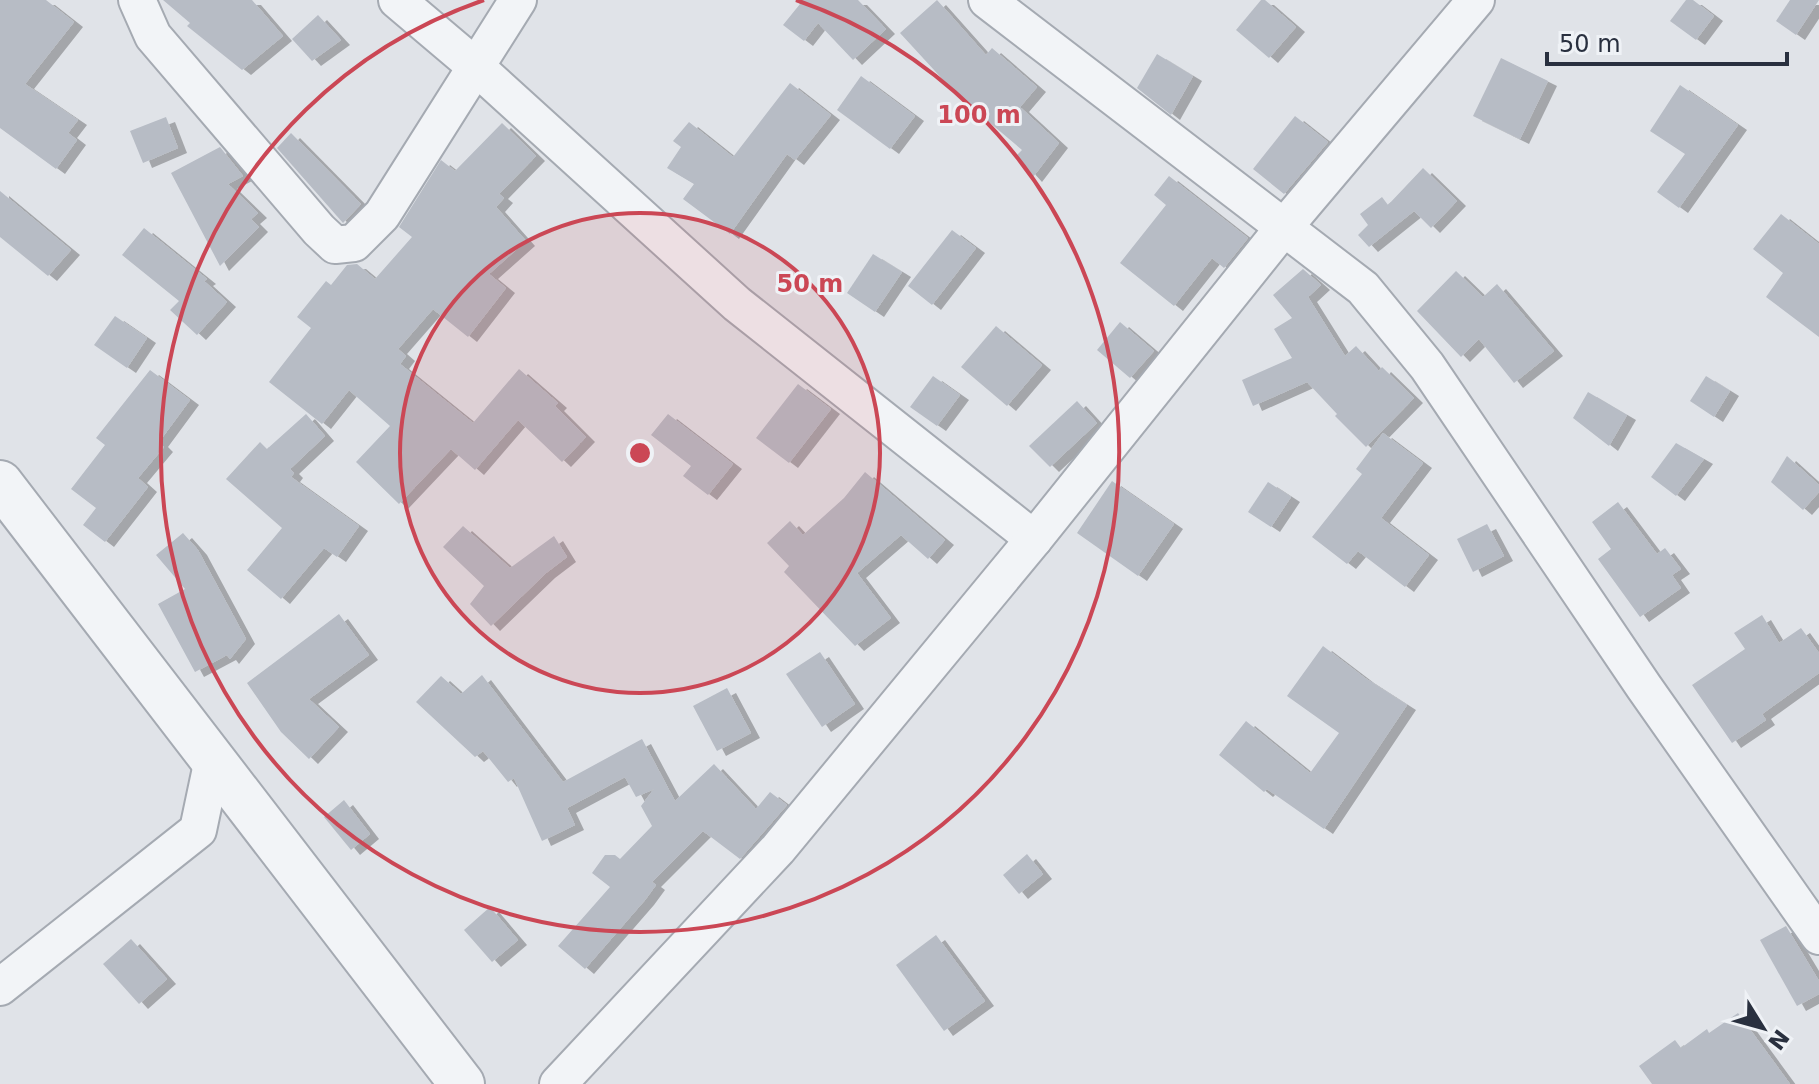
<svg xmlns="http://www.w3.org/2000/svg" width="1819" height="1084" viewBox="0 0 1819 1084" font-family="'DejaVu Sans',sans-serif">
	<style>
		.building { fill: #b7bcc5; filter: url(#shadow) }
		.lines { fill: none; stroke-linecap: round; stroke-linejoin: round }
		.minor-casing { stroke: #a5aab2; stroke-width: 40 }
		.tertiary-casing { stroke: #a5aab2; stroke-width: 48 }
		.minor { stroke: #f2f4f7; stroke-width: 36 }
		.tertiary { stroke: #f2f4f7; stroke-width: 44 }
		.ring { fill: none; stroke: #cb4755; stroke-width: 4 }
		.centre { fill: #cb4755; stroke: #eff2f6; stroke-width: 4 }
		.ring-label { font-size: 24px; text-anchor: middle; font-weight: bold; fill: #cb4755; stroke: #eff2f6; stroke-width: 6; stroke-linejoin: round; paint-order: stroke }
	</style>
	<defs>
		<filter id="shadow"><feDropShadow dx="9" dy="5" stdDeviation="0" flood-color="#0004"/></filter>
	</defs>
	<rect width="100%" height="100%" fill="#e0e3e8"/>
	<g class="building">
		<path d="M 0,0 L 46,0 L 74,22 L 25,84 L 78,120 L 68,133 L 77,140 L 56,169 L 0,128 Z"/>
		<path d="M 163,0 L 252,0 L 283,36 L 242,70 L 187,26 L 190,23 Z"/>
		<path d="M 795,0 L 858,0 L 886,29 L 853,60 L 818,23 L 804,41 L 783,25 L 800,4 Z"/>
		<path d="M 937,0 L 986,55 L 992,48 L 1037,87 L 1020,107 L 1059,143 L 1033,177 L 1015,157 L 1022,150 L 957,95 L 900,33 Z"/>
		<path d="M 1261,0 L 1265,0 L 1296,27 L 1269,58 L 1236,30 Z"/>
		<path d="M 1686,0 L 1693,0 L 1714,16 L 1696,40 L 1670,21 Z"/>
		<path d="M 1790,0 L 1819,0 L 1796,35 L 1776,21 Z"/>
		<path d="M 318,15 L 341,40 L 312,61 L 292,39 Z"/>
		<path d="M 1157,54 L 1193,76 L 1171,115 L 1137,88 Z"/>
		<path d="M 1501,58 L 1548,81 L 1520,139 L 1473,116 Z"/>
		<path d="M 861,76 L 915,116 L 890,149 L 837,110 Z"/>
		<path d="M 790,83 L 831,115 L 795,160 L 787,154 L 730,234 L 683,199 L 694,184 L 667,168 L 681,147 L 673,141 L 689,122 L 733,157 Z"/>
		<path d="M 1680,85 L 1738,125 L 1679,208 L 1657,192 L 1685,154 L 1650,131 Z"/>
		<path d="M 1295,116 L 1328,142 L 1284,194 L 1253,169 Z"/>
		<path d="M 166,117 L 178,148 L 143,163 L 130,131 Z"/>
		<path d="M 502,123 L 536,156 L 499,194 L 504,198 L 496,207 L 526,241 L 489,274 L 506,288 L 468,337 L 433,309 L 398,349 L 406,356 L 400,364 L 473,423 L 519,369 L 558,403 L 555,406 L 586,437 L 562,462 L 518,420 L 475,470 L 451,449 L 399,504 L 356,462 L 390,426 L 349,390 L 322,424 L 269,382 L 311,328 L 297,317 L 326,281 L 331,285 L 347,265 L 357,264 L 375,279 L 412,237 L 399,227 L 441,160 L 455,171 Z"/>
		<path d="M 291,133 L 361,204 L 343,223 L 277,148 Z"/>
		<path d="M 220,147 L 243,176 L 228,184 L 258,213 L 251,219 L 259,227 L 220,266 L 171,173 Z"/>
		<path d="M 1423,168 L 1457,201 L 1431,228 L 1414,211 L 1369,247 L 1358,235 L 1368,225 L 1360,214 L 1382,197 L 1388,205 Z"/>
		<path d="M 1169,176 L 1248,238 L 1224,268 L 1212,258 L 1174,306 L 1120,263 L 1166,205 L 1154,195 Z"/>
		<path d="M 0,191 L 71,250 L 48,276 L 0,237 Z"/>
		<path d="M 1781,214 L 1819,244 L 1819,337 L 1766,297 L 1783,273 L 1753,249 Z"/>
		<path d="M 144,228 L 207,279 L 204,281 L 227,302 L 197,335 L 170,310 L 179,301 L 122,255 Z"/>
		<path d="M 952,230 L 976,248 L 932,305 L 908,286 Z"/>
		<path d="M 873,254 L 902,272 L 875,312 L 847,293 Z"/>
		<path d="M 1303,269 L 1321,285 L 1308,297 L 1345,356 L 1356,346 L 1379,371 L 1382,367 L 1414,398 L 1366,447 L 1335,416 L 1337,414 L 1307,382 L 1253,406 L 1242,380 L 1292,358 L 1274,329 L 1292,318 L 1273,295 Z"/>
		<path d="M 1456,271 L 1483,297 L 1497,284 L 1554,351 L 1514,383 L 1479,339 L 1461,357 L 1417,311 Z"/>
		<path d="M 115,316 L 147,338 L 127,368 L 94,345 Z"/>
		<path d="M 1120,322 L 1154,351 L 1130,378 L 1097,350 Z"/>
		<path d="M 996,326 L 1042,365 L 1007,406 L 961,367 Z"/>
		<path d="M 150,370 L 190,400 L 159,442 L 164,447 L 138,478 L 148,487 L 105,542 L 83,525 L 96,508 L 71,489 L 105,445 L 96,438 Z"/>
		<path d="M 933,376 L 960,395 L 937,426 L 910,407 Z"/>
		<path d="M 1706,376 L 1730,391 L 1714,417 L 1690,401 Z"/>
		<path d="M 798,384 L 831,409 L 789,463 L 756,438 Z"/>
		<path d="M 1588,392 L 1627,415 L 1609,446 L 1573,418 Z"/>
		<path d="M 1077,401 L 1097,423 L 1050,467 L 1029,446 Z"/>
		<path d="M 306,414 L 325,436 L 290,469 L 294,473 L 291,477 L 359,526 L 337,557 L 324,548 L 281,599 L 247,570 L 282,528 L 226,479 L 260,442 L 267,449 Z"/>
		<path d="M 668,414 L 733,464 L 708,495 L 683,476 L 691,466 L 651,435 Z"/>
		<path d="M 1383,433 L 1423,463 L 1381,518 L 1429,555 L 1405,587 L 1358,551 L 1347,564 L 1312,537 L 1362,474 L 1356,469 Z"/>
		<path d="M 1676,443 L 1704,459 L 1676,496 L 1651,477 Z"/>
		<path d="M 1787,456 L 1819,485 L 1819,492 L 1803,510 L 1771,482 Z"/>
		<path d="M 865,472 L 945,540 L 928,559 L 901,535 L 857,573 L 891,618 L 855,646 L 784,572 L 789,566 L 767,543 L 790,521 L 803,535 L 844,498 Z"/>
		<path d="M 1112,481 L 1174,524 L 1138,576 L 1077,533 Z"/>
		<path d="M 1268,482 L 1291,497 L 1271,527 L 1248,512 Z"/>
		<path d="M 1618,502 L 1657,554 L 1665,548 L 1681,569 L 1672,575 L 1681,588 L 1640,617 L 1598,559 L 1611,549 L 1592,522 Z"/>
		<path d="M 1487,524 L 1504,556 L 1473,572 L 1457,539 Z"/>
		<path d="M 463,526 L 510,568 L 554,536 L 567,557 L 546,573 L 491,626 L 470,604 L 484,586 L 443,547 Z"/>
		<path d="M 183,533 L 198,550 L 246,639 L 230,659 L 227,655 L 195,672 L 158,604 L 185,589 L 156,555 Z"/>
		<path d="M 339,614 L 369,655 L 309,699 L 339,727 L 309,759 L 281,732 L 247,683 Z"/>
		<path d="M 1762,615 L 1779,643 L 1801,628 L 1819,653 L 1819,673 L 1762,714 L 1766,720 L 1732,743 L 1692,685 L 1745,649 L 1734,633 Z"/>
		<path d="M 1323,646 L 1365,678 L 1407,705 L 1324,829 L 1267,789 L 1264,792 L 1219,755 L 1246,721 L 1310,773 L 1339,733 L 1287,696 Z"/>
		<path d="M 820,652 L 855,704 L 822,727 L 786,674 Z"/>
		<path d="M 482,675 L 563,782 L 642,739 L 675,801 L 714,764 L 756,809 L 770,792 L 787,805 L 740,859 L 703,831 L 652,882 L 656,885 L 645,900 L 585,969 L 558,946 L 610,887 L 592,873 L 605,855 L 615,855 L 620,859 L 652,826 L 641,806 L 654,789 L 636,797 L 625,777 L 567,808 L 575,825 L 542,841 L 514,778 L 508,782 L 483,751 L 475,757 L 416,702 L 441,676 L 461,694 Z"/>
		<path d="M 727,688 L 751,733 L 717,751 L 693,706 Z"/>
		<path d="M 344,800 L 370,834 L 351,850 L 324,817 Z"/>
		<path d="M 1027,854 L 1043,874 L 1019,894 L 1003,875 Z"/>
		<path d="M 490,907 L 518,940 L 492,962 L 464,930 Z"/>
		<path d="M 1786,926 L 1819,981 L 1819,994 L 1797,1006 L 1760,940 Z"/>
		<path d="M 936,935 L 985,1001 L 944,1031 L 896,965 Z"/>
		<path d="M 131,939 L 167,979 L 139,1004 L 103,964 Z"/>
		<path d="M 1738,1013 L 1790,1084 L 1652,1084 L 1639,1066 L 1675,1040 L 1681,1048 L 1707,1029 L 1709,1033 Z"/>
	</g>
	<g class="lines">
		<defs>
			<g id="minor">
				<path d="M 137,0 L 153,36 L 319,230 L 335,245 L 354,243 L 382,215 L 518,0"/>
				<path d="M 397,0 L 475,66 L 737,304 L 1034,539"/>
				<path d="M 987,0 L 1363,288 L 1427,366 L 1644,687 L 1819,936"/>
				<path d="M 0,987 L 198,830 L 213,759"/>
				<path d="M 558,1084 L 778,849 L 1034,539 L 1285,226 L 1476,0"/>
			</g>
			<path id="tertiary" d="M 0,483 L 462,1084"/>
		</defs>
		<use href="#minor" class="minor-casing"/>
		<use href="#tertiary" class="tertiary-casing"/>
		<use href="#minor" class="minor"/>
		<use href="#tertiary" class="tertiary"/>
	</g>
	<circle cx="640" cy="453" r="240" fill="#cb4755" fill-opacity=".12"/>
	<g class="ring">
		<circle cx="640" cy="453" r="240"/>
		<path d="M796 0A479 479 0 1 1 484 0"/>
	</g>
	<circle cx="640" cy="453" r="12" class="centre"/>
	<g class="ring-label">
		<text x="979" y="123">100 m</text>
		<text x="810" y="292">50 m</text>
	</g>
	<g transform="translate(1763 1028) rotate(127)" stroke="#eff2f6" stroke-width="6" paint-order="stroke">
	<path d="M0-6L14 30L0 20L-14 30Z" fill="#29303f"/>
	<text y="-12" font-size="22" font-weight="bold" text-anchor="middle" fill="#29303f">N</text>
	</g>
	<path d="M1547 52v12h240v-12" fill="none" stroke="#29303f" stroke-width="4"/>
	<text x="1559" y="52" font-size="24" fill="#29303f" stroke="#eff2f6" stroke-width="6" paint-order="stroke">50 m</text>
</svg>
